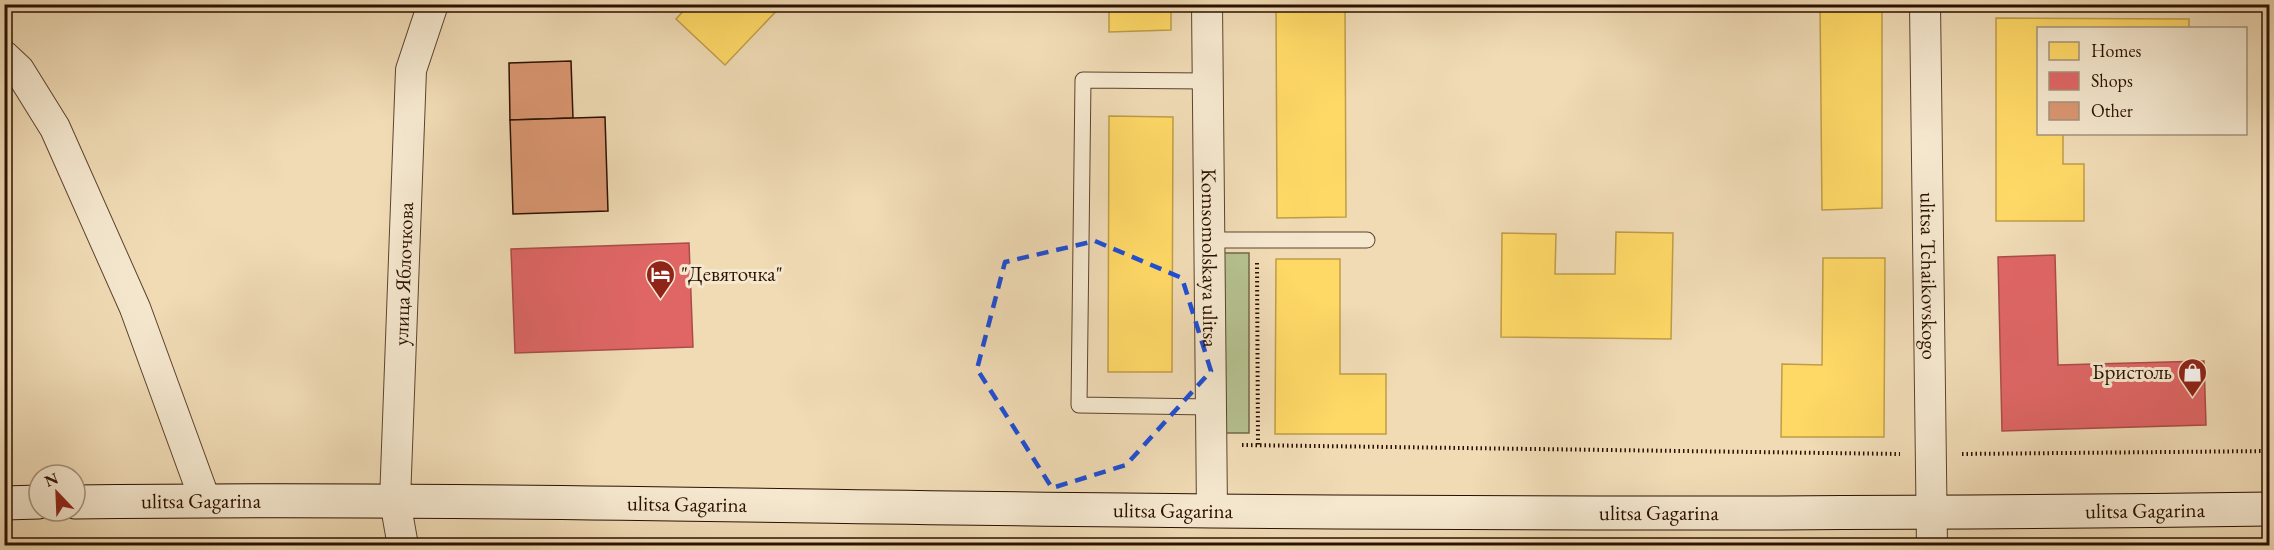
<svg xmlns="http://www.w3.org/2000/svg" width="2274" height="550" viewBox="0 0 2274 550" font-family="'EB Garamond',serif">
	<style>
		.green { fill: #b6c190; stroke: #706848; stroke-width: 1.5 }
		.homes { fill: #ffd966; stroke: #bf9d47; stroke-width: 1.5 }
		.shops { fill: #e06666; stroke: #aa4c47; stroke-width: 1.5 }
		.building { fill: #db9772; stroke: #2b1000; stroke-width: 1.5 }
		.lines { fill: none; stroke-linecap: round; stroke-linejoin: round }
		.lane-casing { stroke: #5c432d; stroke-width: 17 }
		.street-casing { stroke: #5c432d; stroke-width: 32 }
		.secondary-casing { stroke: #2b1000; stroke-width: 35 }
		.path { stroke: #2b1000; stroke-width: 4; stroke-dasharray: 1.5 3; stroke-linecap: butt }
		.lane { stroke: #f5e8cf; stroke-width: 15 }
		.street { stroke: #f5e8cf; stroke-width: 30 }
		.secondary { stroke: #f5e8cf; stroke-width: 33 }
		.marked { fill: none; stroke: #1d4ed8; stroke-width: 4.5; stroke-dasharray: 12 8; stroke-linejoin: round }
		.labels { text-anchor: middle; stroke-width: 6; stroke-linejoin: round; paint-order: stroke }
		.street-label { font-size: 21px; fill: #2b1000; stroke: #f5e8cf }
		.poi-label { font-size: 21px; fill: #2b1000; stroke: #f5e8cf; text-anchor: start }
	</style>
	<rect width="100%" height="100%" fill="#f0dbb5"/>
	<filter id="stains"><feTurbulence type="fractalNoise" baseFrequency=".00333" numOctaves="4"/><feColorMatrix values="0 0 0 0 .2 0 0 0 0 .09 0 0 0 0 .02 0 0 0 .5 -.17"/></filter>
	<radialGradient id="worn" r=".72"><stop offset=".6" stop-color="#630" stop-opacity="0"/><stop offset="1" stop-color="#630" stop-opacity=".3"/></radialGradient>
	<rect class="green" x="1224" y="253" width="25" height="180"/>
	<g class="homes">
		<path d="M 690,4 L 783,4 L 725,65 L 676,19 Z"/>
		<path d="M 1109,4 L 1171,4 L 1171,30 L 1109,32 Z"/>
		<path d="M 1276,4 L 1345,4 L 1346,217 L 1277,218 Z"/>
		<path d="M 1820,4 L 1882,4 L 1882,208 L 1822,210 Z"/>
		<path d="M 1996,18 L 2189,19 L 2189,28 L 2038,28 L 2038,134 L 2063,134 L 2063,164 L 2084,164 L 2084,221 L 1996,221 Z"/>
		<path d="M 1109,116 L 1173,117 L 1172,372 L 1108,372 Z"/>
		<path d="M 1616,232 L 1673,233 L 1671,339 L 1501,337 L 1502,233 L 1556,234 L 1555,274 L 1615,274 Z"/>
		<path d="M 1823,258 L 1885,258 L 1884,437 L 1781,437 L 1782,364 L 1822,365 Z"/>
		<path d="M 1276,259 L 1340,259 L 1340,374 L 1386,374 L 1386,434 L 1275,434 Z"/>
	</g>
	<g class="shops">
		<path d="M 689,243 L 693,347 L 515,353 L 511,249 Z"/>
		<path d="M 2055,255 L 2058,365 L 2204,361 L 2206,425 L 2002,431 L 1998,257 Z"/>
	</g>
	<g class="building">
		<path d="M 571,61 L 573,118 L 510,120 L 509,63 Z"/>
		<path d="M 605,117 L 608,211 L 513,214 L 510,120 Z"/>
	</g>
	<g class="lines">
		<defs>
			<g id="lane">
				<path d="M 1207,81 L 1083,80 L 1079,405 L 1210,407"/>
				<path d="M 1209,240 L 1367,240"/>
			</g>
			<g id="street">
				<path id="s1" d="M 1207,4 L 1212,511"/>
				<path id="s2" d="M 1925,4 L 1932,546"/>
				<path d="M 4,56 L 19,70 L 55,128 L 135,308 L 205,500"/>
				<path id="s3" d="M 403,546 L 395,501 L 411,70 L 433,4"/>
			</g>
			<g id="secondary">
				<path id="s4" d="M 75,502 C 454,497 832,508 1211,511 C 1564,514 1917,514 2270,509"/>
				<path d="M 4,503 L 39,502"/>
			</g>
		</defs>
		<use href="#lane" class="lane-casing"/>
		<use href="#street" class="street-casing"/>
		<use href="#secondary" class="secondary-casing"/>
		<g class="path">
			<path d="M 1257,263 L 1258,445"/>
			<path d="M 1242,445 L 1900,454"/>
			<path d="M 1962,454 L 2270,451"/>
		</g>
		<use href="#lane" class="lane"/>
		<use href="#street" class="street"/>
		<use href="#secondary" class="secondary"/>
	</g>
	<path class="marked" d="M 1095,241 L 1182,278 L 1211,371 L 1126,465 L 1052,488 L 977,369 L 1005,262 Z"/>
	<defs>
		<symbol id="hotel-pin" viewBox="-11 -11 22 30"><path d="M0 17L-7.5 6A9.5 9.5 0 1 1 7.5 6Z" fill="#8f2418" stroke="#f5e8cf"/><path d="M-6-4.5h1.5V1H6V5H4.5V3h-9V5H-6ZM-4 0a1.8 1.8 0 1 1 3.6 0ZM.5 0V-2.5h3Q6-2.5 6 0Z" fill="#fff"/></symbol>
		<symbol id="shop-pin" viewBox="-11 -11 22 30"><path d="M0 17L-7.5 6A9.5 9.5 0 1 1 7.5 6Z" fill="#8f2418" stroke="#f5e8cf"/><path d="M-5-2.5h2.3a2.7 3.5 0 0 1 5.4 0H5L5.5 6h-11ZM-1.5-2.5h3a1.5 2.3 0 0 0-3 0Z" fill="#fff"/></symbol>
	</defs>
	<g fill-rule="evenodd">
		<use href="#hotel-pin" x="644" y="258" width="33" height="45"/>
		<use href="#shop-pin" x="2176" y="356" width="33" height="45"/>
	</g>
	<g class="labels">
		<g class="street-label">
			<text dy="7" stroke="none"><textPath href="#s1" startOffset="254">Komsomolskaya ulitsa</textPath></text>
			<text dy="7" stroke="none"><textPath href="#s3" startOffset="273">улица Яблочкова</textPath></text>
			<text dy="7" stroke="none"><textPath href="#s2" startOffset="272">ulitsa Tchaikovskogo</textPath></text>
			<text dy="7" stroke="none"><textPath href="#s4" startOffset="126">ulitsa Gagarina</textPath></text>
			<text dy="7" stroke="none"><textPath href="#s4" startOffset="612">ulitsa Gagarina</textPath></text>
			<text dy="7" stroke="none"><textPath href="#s4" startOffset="1098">ulitsa Gagarina</textPath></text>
			<text dy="7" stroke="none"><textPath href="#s4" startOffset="2070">ulitsa Gagarina</textPath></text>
			<text dy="7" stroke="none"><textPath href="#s4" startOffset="1584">ulitsa Gagarina</textPath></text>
		</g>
		<g class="poi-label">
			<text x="681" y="281">"Девяточка"</text>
			<text x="2172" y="379" text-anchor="end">Бристоль</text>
		</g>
	</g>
	<rect width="2274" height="550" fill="none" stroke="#f0dbb5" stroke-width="24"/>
	<rect x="6" y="6" width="2262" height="538" fill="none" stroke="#2b1000" stroke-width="3"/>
	<rect x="12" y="12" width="2250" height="526" fill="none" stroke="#2b1000" stroke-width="1.5"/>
	<rect x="2037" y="27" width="210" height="108" fill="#f5e8cf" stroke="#a4927c" stroke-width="1.5"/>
	<rect x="2049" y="42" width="30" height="18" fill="#ffd966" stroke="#a4927c" stroke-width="1.5"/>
	<text x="2091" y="57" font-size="18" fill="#2b1000">Homes</text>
	<rect x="2049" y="72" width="30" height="18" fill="#e06666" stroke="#a4927c" stroke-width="1.5"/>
	<text x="2091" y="87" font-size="18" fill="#2b1000">Shops</text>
	<rect x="2049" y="102" width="30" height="18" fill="#db9772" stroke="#a4927c" stroke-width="1.5"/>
	<text x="2091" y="117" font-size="18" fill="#2b1000">Other</text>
	<g transform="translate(57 493) rotate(337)"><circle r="28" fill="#f5e8cf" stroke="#a4927c" stroke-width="1.5"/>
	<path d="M0-4.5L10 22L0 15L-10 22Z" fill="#8f2418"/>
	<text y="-9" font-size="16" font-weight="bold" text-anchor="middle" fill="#2b1000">N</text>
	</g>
	<rect width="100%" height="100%" filter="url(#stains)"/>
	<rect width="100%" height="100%" fill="url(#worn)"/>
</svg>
